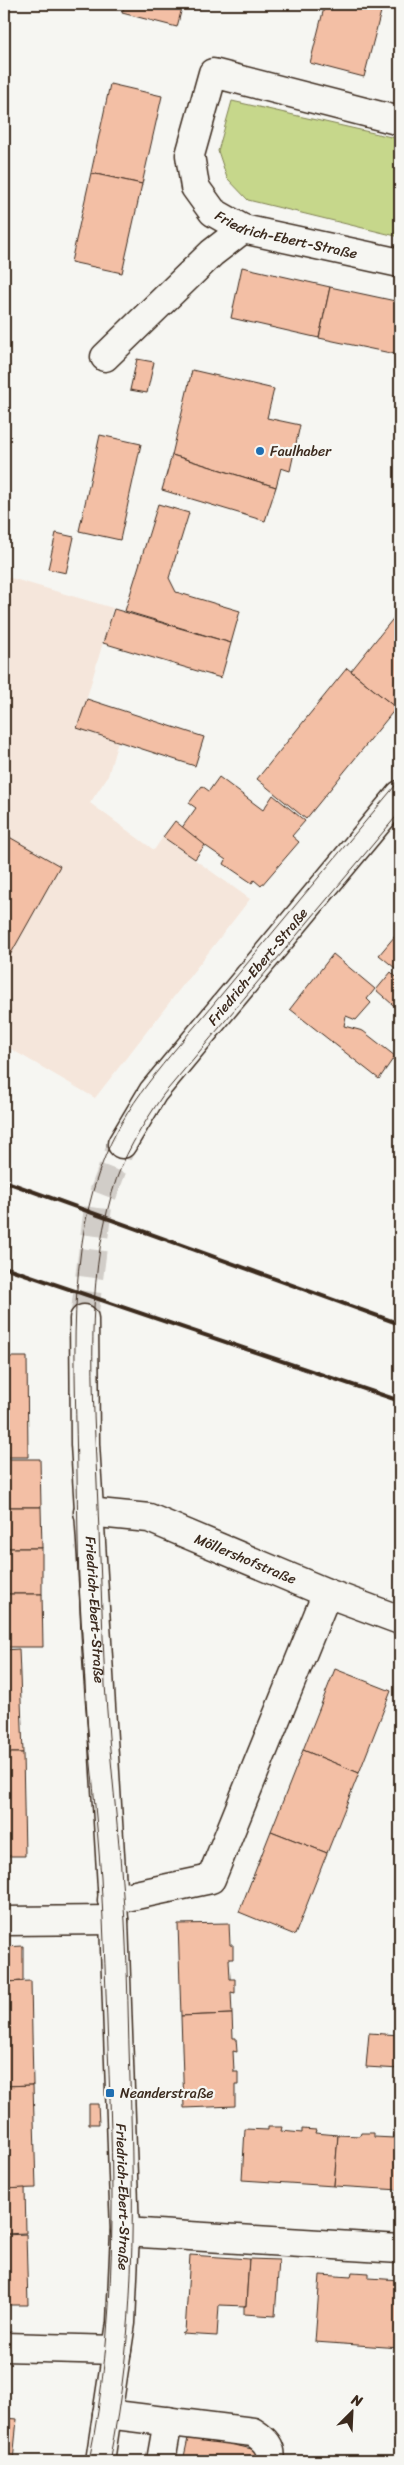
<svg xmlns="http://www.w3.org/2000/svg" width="404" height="2465" viewBox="0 0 404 2465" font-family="Sriracha,sans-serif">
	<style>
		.built { fill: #f5e6db }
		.green { fill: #c6d78b; stroke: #808054 }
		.building { fill: #f3bfa5; stroke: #3b2a1e }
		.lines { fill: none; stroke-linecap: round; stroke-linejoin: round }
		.major-tunnel { stroke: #d1cdc8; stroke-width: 28; stroke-dasharray: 28 14; stroke-linecap: butt }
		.minor-casing { stroke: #3b2a1e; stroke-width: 31 }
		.major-casing { stroke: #3b2a1e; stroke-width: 31 }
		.minor { stroke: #f6f6f2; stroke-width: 28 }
		.major { stroke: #f6f6f2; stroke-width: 28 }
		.tram { stroke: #3b2a1e; stroke-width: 1 }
		.rail { stroke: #3b2a1e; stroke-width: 4 }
		.poi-dot { fill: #1f6fb2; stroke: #f6f6f2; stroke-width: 2 }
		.labels { text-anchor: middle; stroke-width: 4.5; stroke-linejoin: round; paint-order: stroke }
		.street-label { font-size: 14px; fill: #3b2a1e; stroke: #f6f6f2 }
		.poi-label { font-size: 14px; fill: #3b2a1e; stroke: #f6f6f2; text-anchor: start }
	</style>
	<rect width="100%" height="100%" fill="#f6f6f2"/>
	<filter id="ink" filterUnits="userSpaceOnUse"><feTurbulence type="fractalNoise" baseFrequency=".02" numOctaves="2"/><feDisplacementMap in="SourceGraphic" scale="10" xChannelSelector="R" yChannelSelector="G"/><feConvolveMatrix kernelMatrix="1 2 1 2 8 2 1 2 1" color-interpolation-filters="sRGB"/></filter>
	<g filter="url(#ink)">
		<path class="built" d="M 4,576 L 113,608 L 78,728 L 118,741 L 108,776 L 90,803 L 154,850 L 163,837 L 250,899 L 95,1098 L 4,1045 Z"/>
		<path class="green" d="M 232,101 L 400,139 L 400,237 L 248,200 L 227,178 L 218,151 Z"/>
		<g class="building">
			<path d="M 125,4 L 183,4 L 177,27 L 122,13 Z"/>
			<path d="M 325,4 L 383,4 L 364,77 L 310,63 Z"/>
			<path d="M 110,84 L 162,96 L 142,184 L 91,173 Z"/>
			<path d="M 91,173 L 142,184 L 122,273 L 71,262 Z"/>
			<path d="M 242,267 L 330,287 L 319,338 L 231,318 Z"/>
			<path d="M 330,287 L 400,302 L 400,355 L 319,338 Z"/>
			<path d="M 137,359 L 154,362 L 147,393 L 130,390 Z"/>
			<path d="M 192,370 L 274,389 L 267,418 L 300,425 L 290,471 L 281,468 L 276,487 L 172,455 Z"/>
			<path d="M 100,435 L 141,444 L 120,540 L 79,531 Z"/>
			<path d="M 172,455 L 276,487 L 265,521 L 162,490 Z"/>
			<path d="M 158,504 L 189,513 L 169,578 L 176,592 L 240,611 L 231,643 L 125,611 Z"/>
			<path d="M 56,533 L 74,537 L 66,573 L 48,569 Z"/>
			<path d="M 114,609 L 231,643 L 221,678 L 103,643 Z"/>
			<path d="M 400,610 L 400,703 L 396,708 L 351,671 Z"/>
			<path d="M 347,668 L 396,708 L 306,819 L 257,779 Z"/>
			<path d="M 87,699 L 204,737 L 195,766 L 77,728 Z"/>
			<path d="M 219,777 L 263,810 L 273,795 L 305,821 L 292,836 L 299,842 L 261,886 L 254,880 L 252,883 L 224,864 L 226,860 L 181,829 L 196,808 L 189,803 L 202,786 L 209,791 Z"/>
			<path d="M 175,821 L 205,845 L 195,859 L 163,837 Z"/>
			<path d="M 4,834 L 60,866 L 4,966 Z"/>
			<path d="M 400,930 L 400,1011 L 376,990 L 391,972 L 396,977 L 400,972 L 379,955 Z"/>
			<path d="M 333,954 L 375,989 L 367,999 L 371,1003 L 356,1020 L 346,1016 L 344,1026 L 363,1031 L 395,1056 L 379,1079 L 290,1009 Z"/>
			<path d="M 4,1357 L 27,1357 L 28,1457 L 4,1457 Z"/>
			<path d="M 4,1459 L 40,1459 L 41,1507 L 4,1507 Z"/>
			<path d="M 4,1507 L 41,1507 L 42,1548 L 4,1548 Z"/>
			<rect x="4" y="1548" width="38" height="46"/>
			<path d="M 4,1594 L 42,1594 L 43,1647 L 4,1647 Z"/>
			<path d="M 19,1649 L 23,1753 L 4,1753 L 4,1650 Z"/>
			<path d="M 335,1669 L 391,1691 L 359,1773 L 303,1750 Z"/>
			<path d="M 303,1750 L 359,1773 L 327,1853 L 271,1831 Z"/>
			<path d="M 4,1753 L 23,1753 L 25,1856 L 4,1856 Z"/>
			<path d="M 271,1831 L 327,1853 L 295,1935 L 239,1912 Z"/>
			<path d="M 229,1923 L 230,1945 L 233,1945 L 233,1959 L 229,1959 L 230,1979 L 235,1979 L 235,1993 L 231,1992 L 232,2014 L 181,2016 L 178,1924 Z"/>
			<path d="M 23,1946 L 23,1981 L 4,1982 L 4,1947 Z"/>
			<path d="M 31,1981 L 33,2085 L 4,2086 L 4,1982 Z"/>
			<path d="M 232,2014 L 233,2038 L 236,2038 L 237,2052 L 233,2051 L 234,2072 L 238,2072 L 238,2085 L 235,2085 L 235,2106 L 184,2108 L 181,2016 Z"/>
			<path d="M 369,2033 L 400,2035 L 400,2069 L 366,2067 Z"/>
			<path d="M 33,2085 L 36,2188 L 4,2189 L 4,2086 Z"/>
			<path d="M 89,2104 L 98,2104 L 99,2124 L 89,2124 Z"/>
			<path d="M 268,2127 L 282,2127 L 281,2131 L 302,2133 L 302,2129 L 316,2130 L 315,2133 L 338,2135 L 334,2186 L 242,2180 L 245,2129 L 268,2130 Z"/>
			<path d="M 361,2133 L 374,2133 L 374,2137 L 394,2138 L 394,2134 L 400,2135 L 400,2190 L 334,2186 L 338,2135 L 360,2136 Z"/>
			<path d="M 25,2188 L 26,2233 L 4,2234 L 4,2189 Z"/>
			<path d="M 26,2234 L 28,2305 L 4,2305 L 4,2235 Z"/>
			<path d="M 190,2255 L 249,2259 L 246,2306 L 219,2305 L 217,2336 L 182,2334 L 185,2332 Z"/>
			<path d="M 249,2259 L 279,2260 L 275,2316 L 244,2314 L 244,2306 L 246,2306 Z"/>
			<path d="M 352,2272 L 369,2273 L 369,2278 L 400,2280 L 400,2348 L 315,2342 L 320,2275 L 351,2277 Z"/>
			<path d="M 4,2418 L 17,2419 L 13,2461 L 4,2461 Z"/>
			<path d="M 189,2434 L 260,2451 L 257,2461 L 183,2461 Z"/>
		</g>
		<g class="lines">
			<path class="major-tunnel" d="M 84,1319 L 98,1207 L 122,1144"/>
			<defs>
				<g id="minor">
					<path id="s1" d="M 400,121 L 213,73 L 190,155 L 195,187 L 213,212 L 243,229 L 400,263"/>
					<path d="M 105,357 L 212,253 L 243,229"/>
					<path id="s2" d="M 88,1512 L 149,1518 L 327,1593 L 400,1620"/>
					<path d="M 112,1900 L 211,1879 L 327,1593"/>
					<path d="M 4,1921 L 114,1920"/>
					<path d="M 125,2232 L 400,2249"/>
					<path d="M 4,2347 L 117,2350"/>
					<path d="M 107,2414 L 253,2432 C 264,2439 273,2447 270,2461"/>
					<path d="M 161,2461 L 168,2421"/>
				</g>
				<g id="major">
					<path id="s3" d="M 122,1144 L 153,1092 L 400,795"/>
					<path id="s4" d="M 84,1319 L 85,1444 L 114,1920 L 125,2232 L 121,2323 L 100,2461"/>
				</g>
			</defs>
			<use href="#minor" class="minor-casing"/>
			<use href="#major" class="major-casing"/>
			<use href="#minor" class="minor"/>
			<use href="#major" class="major"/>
			<g class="tram">
				<path d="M 89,2461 C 117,2325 114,2187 108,2049 C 106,1992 104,1935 101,1878 C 97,1818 90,1759 85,1699 C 79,1624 78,1549 77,1474 C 76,1371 65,1250 106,1154 C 130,1096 177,1049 216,1001 C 277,927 339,853 400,780"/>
				<path d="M 109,2461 C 136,2335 134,2208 130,2080 C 128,2027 128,1974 125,1921 C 120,1842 110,1764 105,1685 C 102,1618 100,1551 97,1483 C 93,1386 85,1288 112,1193 C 122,1157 142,1126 163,1095 L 400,812"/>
			</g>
			<g class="rail">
				<path d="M 4,1181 L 400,1324"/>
				<path d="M 4,1267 L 400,1401"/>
			</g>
		</g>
	</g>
	<g class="poi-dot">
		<circle cx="260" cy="451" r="5"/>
		<rect x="105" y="2088" width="10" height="10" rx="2.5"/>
	</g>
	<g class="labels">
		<g class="street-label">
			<text dy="5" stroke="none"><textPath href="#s1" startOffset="419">Friedrich-Ebert-Straße</textPath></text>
			<text dy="5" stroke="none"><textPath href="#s3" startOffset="224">Friedrich-Ebert-Straße</textPath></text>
			<text dy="5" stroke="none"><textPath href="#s2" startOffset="166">Möllershofstraße</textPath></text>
			<text dy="5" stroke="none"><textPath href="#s4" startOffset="291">Friedrich-Ebert-Straße</textPath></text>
			<text dy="5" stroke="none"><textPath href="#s4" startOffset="879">Friedrich-Ebert-Straße</textPath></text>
		</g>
		<g class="poi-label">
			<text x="270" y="456">Faulhaber</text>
			<text x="120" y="2098">Neanderstraße</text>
		</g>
	</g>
	<rect width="404" height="2465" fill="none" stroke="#f6f6f2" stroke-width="20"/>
	<rect x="10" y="10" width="384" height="2445" fill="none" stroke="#3b2a1e" stroke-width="2" filter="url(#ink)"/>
	<g transform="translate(352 2412) rotate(24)" stroke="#f6f6f2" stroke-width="4" paint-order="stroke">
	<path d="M0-4L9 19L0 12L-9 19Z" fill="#3b2a1e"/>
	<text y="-8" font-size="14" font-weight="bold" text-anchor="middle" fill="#3b2a1e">N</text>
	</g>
</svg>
